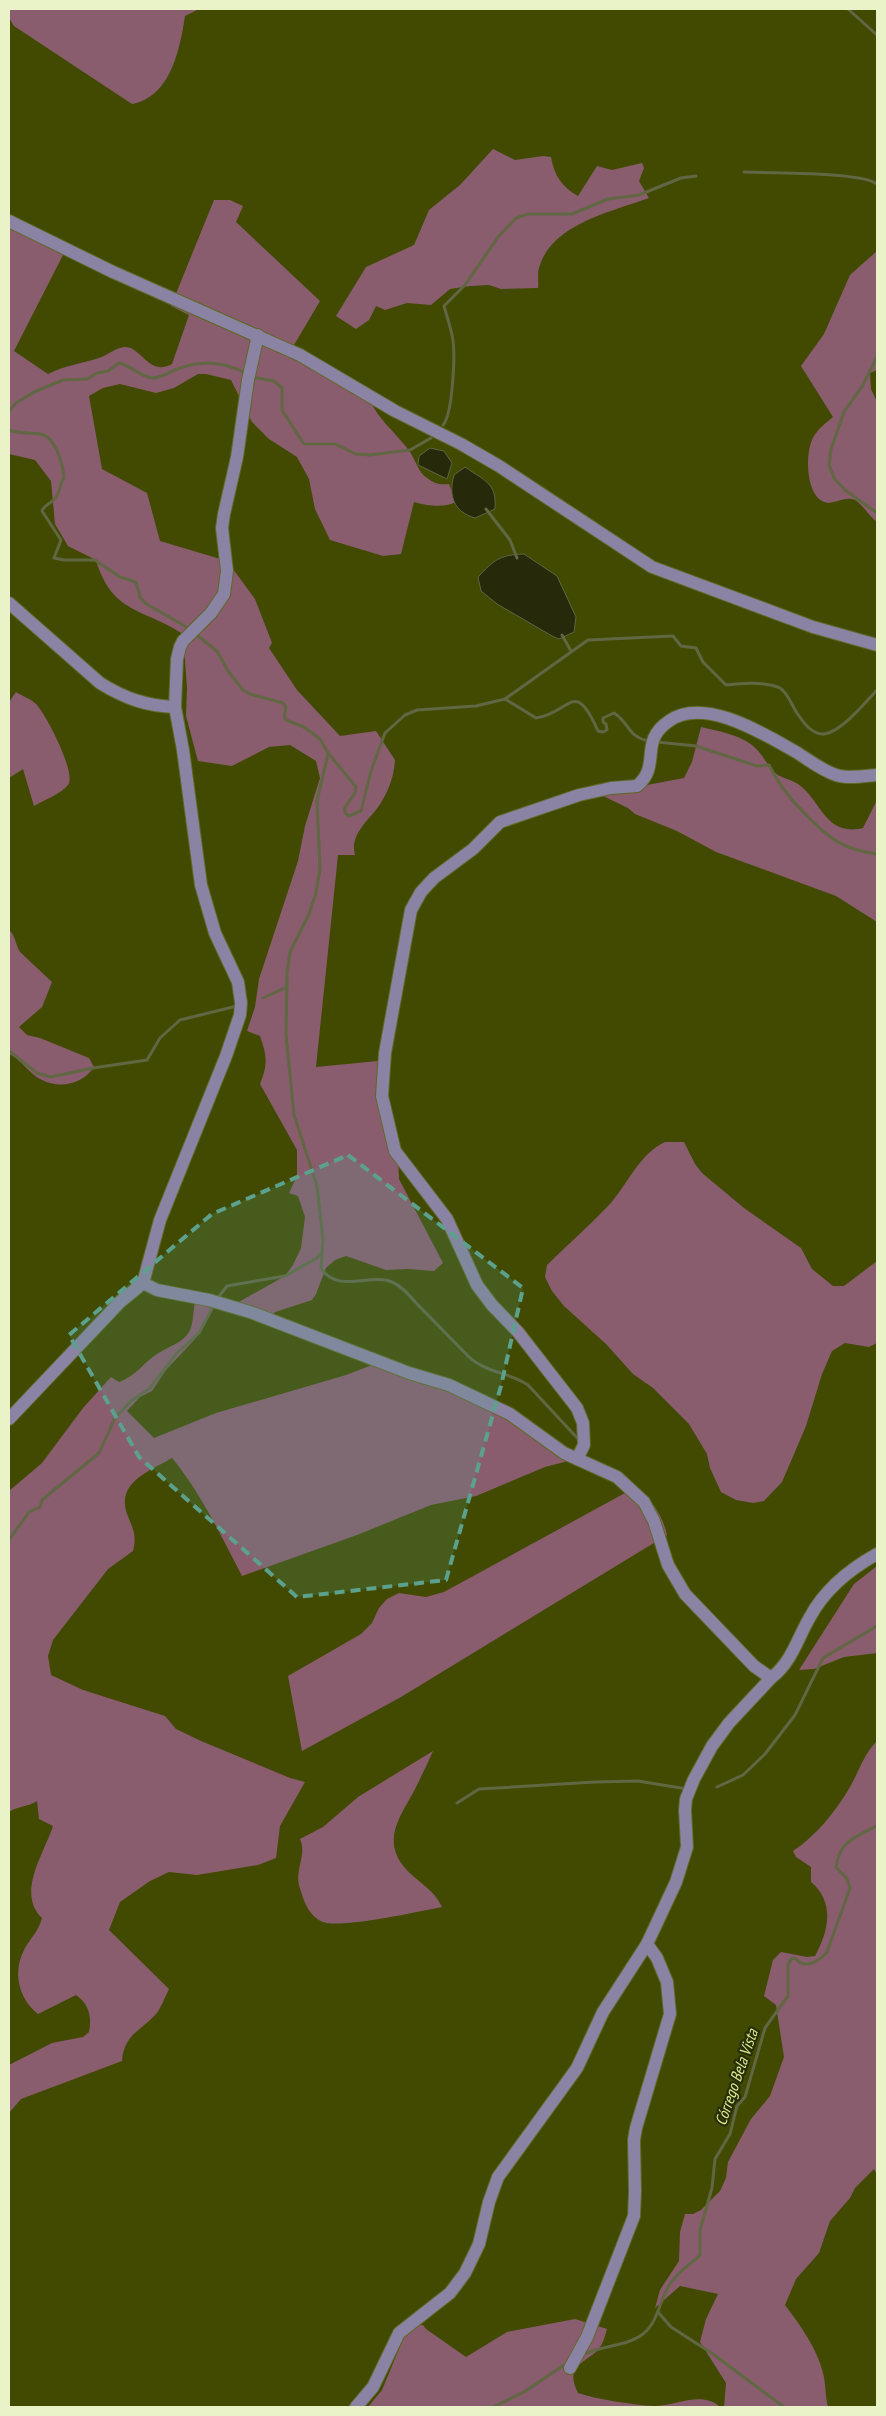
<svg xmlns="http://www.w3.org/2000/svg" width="886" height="2416" viewBox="0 0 886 2416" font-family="'PT Sans Narrow',sans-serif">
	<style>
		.green { fill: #895d6d }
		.water { fill: #262a0a; stroke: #616643 }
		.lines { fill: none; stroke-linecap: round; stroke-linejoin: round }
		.stream { stroke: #616643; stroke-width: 3 }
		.minor-casing { stroke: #606825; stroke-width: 14 }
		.minor { stroke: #8a83a3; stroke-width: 12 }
		.marked { fill: #5ca18e; fill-opacity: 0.2; stroke: #5ca18e; stroke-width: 4; stroke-dasharray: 10 6; stroke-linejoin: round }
		.labels { text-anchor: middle; stroke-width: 4.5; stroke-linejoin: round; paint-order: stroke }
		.water-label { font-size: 16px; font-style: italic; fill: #dbe98f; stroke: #292e0a }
	</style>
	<rect width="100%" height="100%" fill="#424a01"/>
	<g class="green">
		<path d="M 9,9 L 199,9 L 185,16 C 180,48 171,97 132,104 L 14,26 L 9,18 Z"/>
		<path d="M 493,149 L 515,160 L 543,156 L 551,157 C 554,175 562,187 578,196 L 597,166 L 612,170 L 642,163 L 644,168 L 639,181 L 649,198 C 611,212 551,224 539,268 C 537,274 539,282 538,288 L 501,289 L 489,285 L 470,286 L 450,289 L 431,305 L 407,303 L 385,310 L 376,306 L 369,320 L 356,329 L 336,316 L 366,267 L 414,245 L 429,210 L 460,185 Z"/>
		<path d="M 214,200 L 230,200 L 243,206 L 236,222 L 320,301 L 294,345 L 367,392 C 374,417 396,432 410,452 C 416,461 418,472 427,478 C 435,484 440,485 449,484 L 456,502 C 443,508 428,506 414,502 L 401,554 L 383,556 L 330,540 L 315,509 L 309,479 L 297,457 L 269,439 L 252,422 L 231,380 L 206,374 L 198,374 L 174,388 L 156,393 L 120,384 L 103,388 L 89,396 L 102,469 L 147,493 L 160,541 L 227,561 L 255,599 L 272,643 L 269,648 L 297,690 L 340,736 L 376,731 L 395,760 C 394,775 390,787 382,801 C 372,819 349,832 355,855 L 338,855 L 316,1067 L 388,1060 L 386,1079 L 398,1157 L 399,1179 L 443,1263 L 434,1271 L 408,1269 L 386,1270 L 346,1256 L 335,1260 L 326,1268 L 316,1294 L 312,1300 L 275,1312 L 270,1319 L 237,1303 L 285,1276 L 293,1265 L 301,1248 L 305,1217 L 298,1196 L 289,1193 L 297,1176 L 297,1150 L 260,1084 C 268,1064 267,1056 260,1036 L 247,1031 L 255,1007 L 259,979 L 298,861 L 305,826 L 320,778 L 316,761 L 290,745 L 269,747 L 232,766 L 198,761 L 186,716 L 187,688 L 183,634 C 143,608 112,614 96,560 L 68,546 L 55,524 L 51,481 L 35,460 L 9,454 L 9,226 L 65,251 L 14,351 L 48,374 C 66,365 81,364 99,358 C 108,355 115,348 124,347 C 142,346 148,377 172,364 L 189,315 L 171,306 Z"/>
		<path d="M 877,251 L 877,370 L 870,373 L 871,389 L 877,402 L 877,522 C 869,516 863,505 855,500 C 844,495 832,507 822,501 C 805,491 805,450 814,436 C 819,428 826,423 833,417 L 801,366 L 824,334 L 850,275 Z"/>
		<path d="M 16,692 C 22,696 31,699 36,704 C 46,714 77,774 68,785 C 61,794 44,800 34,806 L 23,769 L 9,778 L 9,702 Z"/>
		<path d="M 701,727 C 718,731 737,734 752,745 C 762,753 766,763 774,772 C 780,778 790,779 798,784 C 822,801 825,837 863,828 L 877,800 L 877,922 L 836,896 L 716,852 L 677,831 L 635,814 L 628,808 L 599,794 L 684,778 L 692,762 Z"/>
		<path d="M 9,930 C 16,936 15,944 20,952 L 52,982 L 42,1007 L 19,1027 L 27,1035 L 40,1038 L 89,1058 L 94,1067 C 83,1084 60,1089 42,1080 C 29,1074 22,1060 9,1054 Z"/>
		<path d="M 665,1142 L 684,1142 L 695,1164 L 702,1173 L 744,1208 L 801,1248 L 812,1269 L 833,1286 L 844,1286 L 877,1261 L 877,1343 L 869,1347 L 845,1343 L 832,1351 L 822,1374 L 806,1426 L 782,1482 L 764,1501 L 753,1503 L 736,1500 L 721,1492 L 710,1468 L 707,1454 L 689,1424 L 653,1388 L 633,1374 L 606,1344 L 564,1306 L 552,1291 L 545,1277 L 547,1265 C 567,1245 589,1226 609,1205 C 628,1184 639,1154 665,1142 Z"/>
		<path d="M 196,1297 L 218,1300 L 196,1338 L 166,1370 L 152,1391 L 140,1397 L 127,1411 L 154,1438 L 216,1413 L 346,1375 L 380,1362 L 462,1388 L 576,1459 L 545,1467 L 476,1496 L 431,1505 L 357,1535 L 242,1576 C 221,1536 201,1493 172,1458 C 150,1471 116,1482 127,1514 C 133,1529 137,1535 133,1551 L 108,1569 L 53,1640 L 48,1656 L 51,1675 L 83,1690 L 165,1716 L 176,1729 L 201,1741 L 290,1778 L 305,1782 L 280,1826 L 276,1858 L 258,1865 L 197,1875 L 169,1872 L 150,1881 L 120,1902 L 109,1930 L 169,1989 C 165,1997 161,2008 156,2014 C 141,2031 124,2034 122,2061 L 21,2099 L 9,2113 L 9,2065 L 52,2043 L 83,2037 L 89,2032 C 92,2017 89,2004 76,1995 L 38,2014 C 18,1998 12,1971 25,1948 C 31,1938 39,1930 42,1918 C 16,1893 44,1854 53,1826 L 39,1819 L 37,1801 C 28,1807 18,1806 9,1812 L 9,1491 L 42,1463 L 83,1408 L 111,1377 L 119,1382 C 136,1376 143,1363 157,1354 C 167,1347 183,1343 189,1332 C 194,1324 193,1307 196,1297 Z"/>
		<path d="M 636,1487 C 652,1500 662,1514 667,1535 L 401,1697 L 302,1751 L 288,1676 L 361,1634 L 372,1623 L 379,1608 L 387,1599 L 399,1593 L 426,1597 L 444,1592 Z"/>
		<path d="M 877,1566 L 877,1653 L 844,1657 L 814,1669 L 799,1670 L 854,1584 Z"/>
		<path d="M 877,1741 L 877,2175 L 874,2169 L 855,2188 L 850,2198 L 830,2221 L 819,2253 L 796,2279 L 785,2305 C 800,2325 817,2348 823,2373 C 826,2384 825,2396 828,2407 L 724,2407 L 726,2383 L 700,2342 L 706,2319 L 718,2294 L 680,2286 L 655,2308 L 660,2290 L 679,2261 L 680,2232 L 685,2214 L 693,2214 L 701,2210 L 720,2191 L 726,2178 L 728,2162 L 751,2119 L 770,2096 L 784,2057 L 776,2005 L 764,1996 L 773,1960 L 781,1952 L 807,1957 L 815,1956 C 829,1931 835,1902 811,1882 L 811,1867 L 796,1857 L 793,1851 C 816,1836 836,1811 850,1787 C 859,1771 864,1754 877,1741 Z"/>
		<path d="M 433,1751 C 427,1765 420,1779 413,1793 C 399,1818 382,1841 405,1868 C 417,1882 434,1889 442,1907 C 421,1911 340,1929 323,1922 C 308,1916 303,1899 299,1885 C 295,1869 307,1855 300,1839 L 323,1827 L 358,1797 Z"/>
		<path d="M 575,2319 L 607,2329 C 605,2336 603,2345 597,2351 C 582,2364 565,2368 578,2393 C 595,2399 635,2405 654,2406 C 675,2406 702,2390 720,2407 L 368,2407 L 382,2390 L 406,2332 L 417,2325 L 423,2325 L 426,2329 L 466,2357 L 507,2332 Z"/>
	</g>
	<g class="water">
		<path d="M 430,448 L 444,451 L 452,463 L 447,479 L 418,465 L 419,456 Z"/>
		<path d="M 465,467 C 485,481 497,483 495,509 L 475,518 C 454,512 448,496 454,475 Z"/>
		<path d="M 524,554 L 557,576 L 576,617 L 574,632 L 559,639 L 552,636 L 497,604 L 481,591 L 478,577 C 494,560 499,555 524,554 Z"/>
	</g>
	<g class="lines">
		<g class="stream">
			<path d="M 848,9 L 877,35"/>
			<path d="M 744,172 C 769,173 862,172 877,184"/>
			<path d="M 877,357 L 863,385 L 844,412 L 831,449 L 829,465 L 834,478 L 845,490 L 877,513"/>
			<path d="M 252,377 L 274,381 L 282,388 L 282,410 L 304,444 L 335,444 L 356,454 L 370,455 L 410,450 L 431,438"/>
			<path d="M 9,411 L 16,403 L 34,392 L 63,380 L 87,379 L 97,373 L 108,371 L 119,363 C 131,365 139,377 153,378 C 161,378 168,373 175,370 C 199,360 224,361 247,374"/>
			<path d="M 443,425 C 453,414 455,355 453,340 C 451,328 447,317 444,306 L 465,285 L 498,237 L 516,218 L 528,214 L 572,214 L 608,199 L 639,195 L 681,178 L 696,176"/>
			<path d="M 9,430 C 19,434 30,432 41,434 C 56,438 63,464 64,478 C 60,484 59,494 55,499 C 50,504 45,504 42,511 L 61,540 L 54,558 L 64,560 L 95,560 L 120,577 L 136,582 L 140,597 L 145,603 L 190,629"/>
			<path d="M 486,509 L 510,540 L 517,558"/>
			<path d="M 194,633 L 217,651 L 228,671 L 243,690 L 250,694 L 283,703 L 286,707 L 284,716 L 286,720 L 304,727 L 320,739 L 328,753 L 356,787 L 355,793 L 344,809 L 346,814 L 349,816 L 361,811 L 371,771 L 385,733 L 405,715 L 417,710 L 476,706 L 505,699 L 588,640 L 673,636 L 681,646 L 696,648 L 703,662 L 726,685 C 742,683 764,681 780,688 C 788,693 792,706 797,713 C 803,722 812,735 824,734 C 841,732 866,702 877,690"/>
			<path d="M 562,635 L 571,651"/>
			<path d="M 505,699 L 536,718 C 570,714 574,676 598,731 L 603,732 L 607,730 L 606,724 L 603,722 L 603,718 L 614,713 C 630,723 627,737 649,741"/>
			<path d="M 657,742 L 696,746 L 757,766 L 769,765 C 780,787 793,802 811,820 C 834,842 844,849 877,854"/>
			<path d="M 328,754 L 317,801 L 320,869 L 316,893 L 309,914 L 290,952 L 287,972 L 286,1035 L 294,1115 L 317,1186 L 323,1240 L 321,1268 C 337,1294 371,1273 392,1282 C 404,1287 412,1299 421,1308 C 437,1324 453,1341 469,1357 C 485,1372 510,1373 528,1385 L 580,1441"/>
			<path d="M 263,998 L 287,987"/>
			<path d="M 9,1051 L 37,1073 L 51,1077 L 93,1068 L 147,1060 L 160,1038 L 180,1020 L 237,1006"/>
			<path d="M 217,1299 L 227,1286 L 285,1276 L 317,1258 L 320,1254"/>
			<path d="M 9,1540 L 29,1512 L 40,1507 L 42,1500 L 99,1453 L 115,1418 L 131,1401 L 149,1389 L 177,1353 L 199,1333 L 214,1305"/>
			<path d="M 717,1787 L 743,1775 L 765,1754 L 795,1715 L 823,1658 L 877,1626"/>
			<path d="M 457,1803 L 479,1789 L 595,1782 L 638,1781 L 687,1789"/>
			<path d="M 658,2312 L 671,2327 L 713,2354 L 784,2407"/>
			<path d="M 582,2355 C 601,2345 626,2347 643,2334 C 659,2321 659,2300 670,2284 C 677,2272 690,2265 700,2255 L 700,2230 L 712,2188 L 715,2159 L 730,2134 L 737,2106 L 745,2097 L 765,2028 L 788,1996 L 788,1965 L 791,1959 L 795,1958 C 805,1970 818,1962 827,1952 L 850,1888 L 847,1879 L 836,1867 C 839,1841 857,1836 877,1826"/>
			<path d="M 493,2407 L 524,2392 L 567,2363"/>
		</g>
		<defs>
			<g id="minor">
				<path d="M 9,221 L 113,272 L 300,355 L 395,411 L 461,444 L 499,466 L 652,567 L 813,627 L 877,645"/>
				<path d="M 9,603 L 100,683 C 124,698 146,706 175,707"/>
				<path d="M 143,1283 L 160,1220 L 226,1056 L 240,1015 L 241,1003 L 238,982 L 215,933 L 201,885 L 183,750 L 175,707 L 177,659 L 180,647 L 183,641 L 211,613 L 224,594 L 227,571 L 222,528 L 224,514 L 237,457 L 248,380 L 258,335"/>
				<path d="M 9,1419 L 120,1302 L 143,1283 L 157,1290 L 209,1300 L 250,1312 L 409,1373 L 449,1385 L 510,1414 L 564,1453 L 617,1477 L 644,1502 L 654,1521 L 668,1565 L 685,1594 L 754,1666 L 771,1678 C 792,1662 797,1639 810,1617 C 825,1589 850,1569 877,1554"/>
				<path d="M 577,1459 L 584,1445 L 583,1423 L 577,1408 L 518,1332 L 492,1305 L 477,1285 L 447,1219 L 395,1151 L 382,1096 L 385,1053 L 411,910 L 421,892 L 434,878 L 473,849 L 500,822 L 579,795 L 611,788 L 637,786 C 662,765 638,742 669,721 C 704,696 764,734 796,752 C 809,760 821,770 836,775 C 848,779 864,776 877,775"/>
				<path d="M 570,2368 L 587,2337 L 634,2216 L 635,2191 L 634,2140 L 636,2128 L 670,2014 L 667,1982 L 657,1958 L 647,1944"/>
				<path d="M 356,2407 L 373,2387 L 399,2333 L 450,2293 L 465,2273 L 479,2244 L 489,2202 L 498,2177 L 577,2068 L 603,2012 L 647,1944 L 676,1882 L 687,1847 L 685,1810 L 686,1799 L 694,1779 L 712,1746 L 729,1723 L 771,1678"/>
			</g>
		</defs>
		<use href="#minor" class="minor-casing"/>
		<use href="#minor" class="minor"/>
	</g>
	<path class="marked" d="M 348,1155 L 523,1288 L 501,1386 L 446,1580 L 297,1597 L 139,1457 L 69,1335 L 212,1214 Z"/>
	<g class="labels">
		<g class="water-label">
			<text transform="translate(736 2077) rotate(-71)" y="6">Córrego Bela Vista</text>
		</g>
	</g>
	<rect width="886" height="2416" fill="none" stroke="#eaf2c8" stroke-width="20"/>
</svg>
